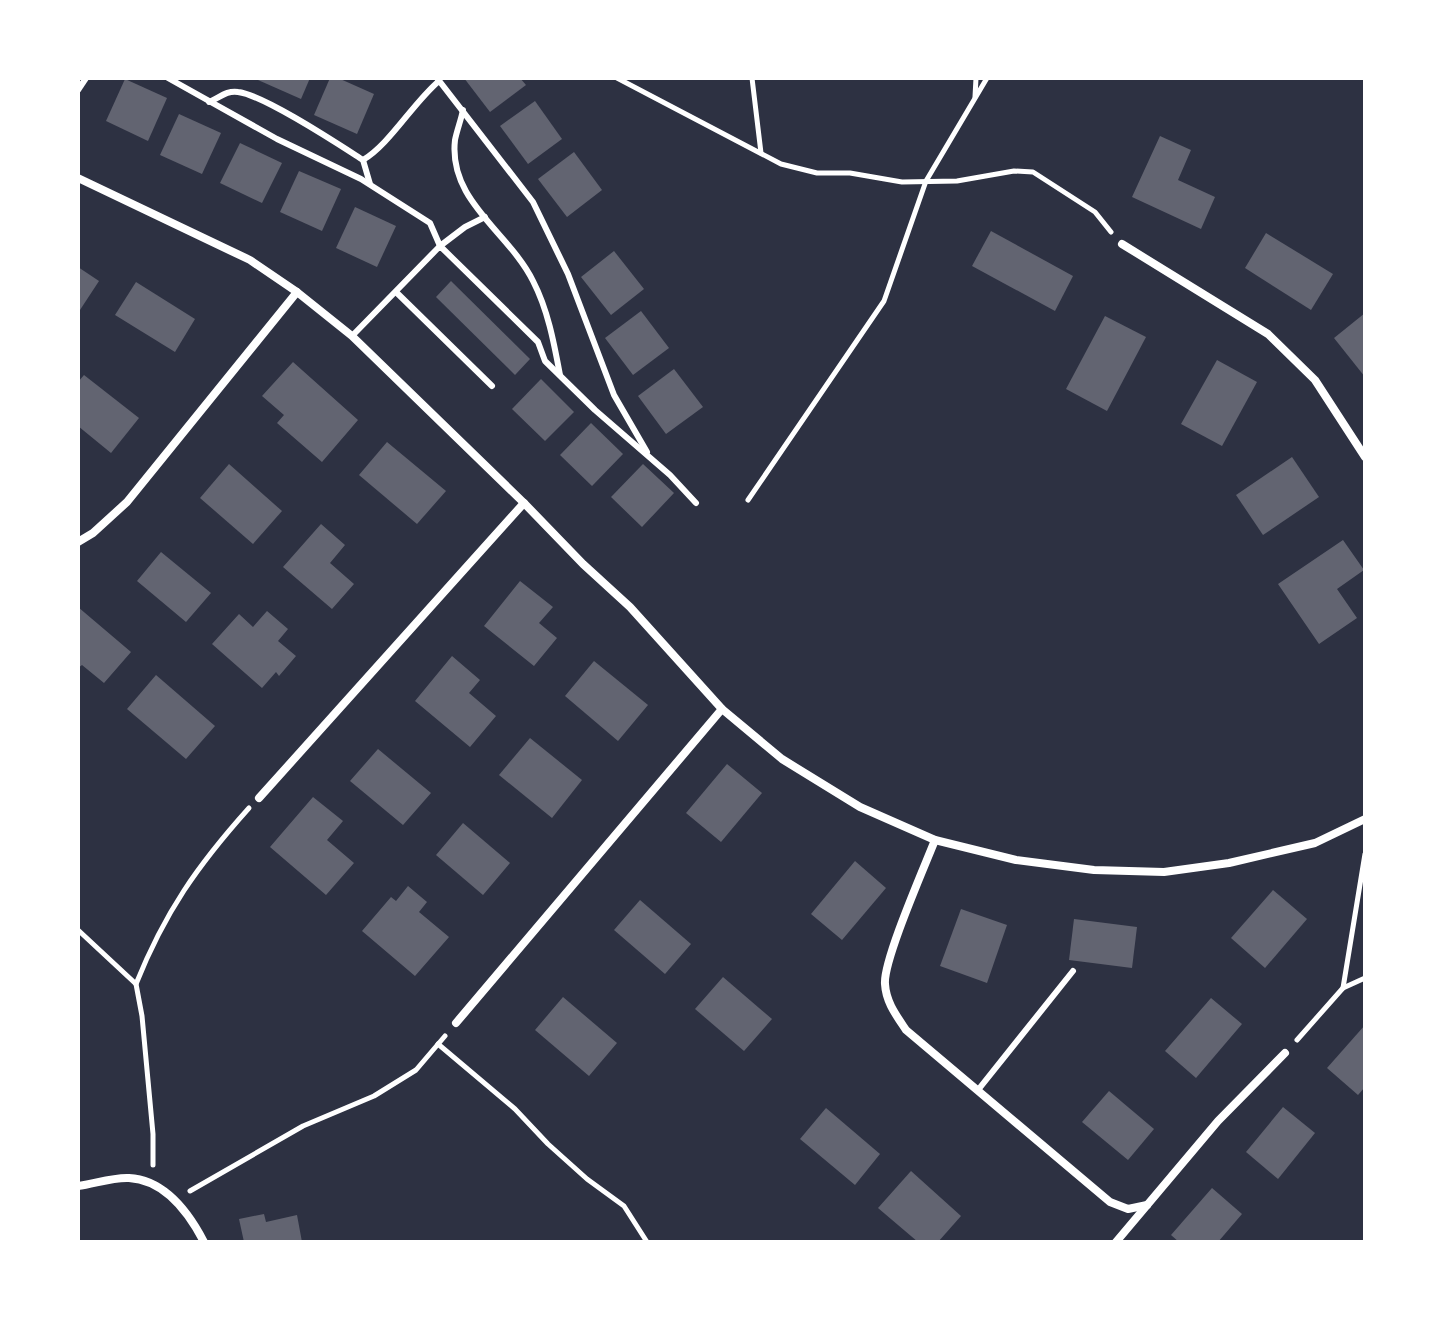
<svg xmlns="http://www.w3.org/2000/svg" width="1443" height="1320" viewBox="0 0 1443 1320" font-family="'Fira Sans',sans-serif">
	<style>
		.building { fill: #626471 }
		.lines { fill: none; stroke-linecap: round; stroke-linejoin: round }
		.path { stroke: #fff; stroke-width: 5 }
		.service { stroke: #fff; stroke-width: 6 }
		.minor { stroke: #fff; stroke-width: 8 }
	</style>
	<rect width="100%" height="100%" fill="#2d3142"/>
	<g class="building">
		<path d="M 259,78 L 310,78 L 301,99 L 258,80 Z"/>
		<path d="M 330,78 L 338,78 L 374,94 L 357,134 L 314,115 Z"/>
		<path d="M 464,78 L 520,78 L 526,85 L 490,112 Z"/>
		<path d="M 125,79 L 167,98 L 148,141 L 106,121 Z"/>
		<path d="M 535,101 L 562,139 L 528,164 L 500,126 Z"/>
		<path d="M 179,114 L 221,133 L 202,174 L 160,155 Z"/>
		<path d="M 1160,136 L 1191,150 L 1178,180 L 1215,197 L 1201,229 L 1132,197 Z"/>
		<path d="M 240,143 L 282,163 L 262,203 L 220,183 Z"/>
		<path d="M 574,152 L 602,190 L 567,217 L 538,179 Z"/>
		<path d="M 299,171 L 341,189 L 322,231 L 280,212 Z"/>
		<path d="M 355,207 L 396,226 L 377,267 L 336,248 Z"/>
		<path d="M 991,231 L 1073,276 L 1055,311 L 972,266 Z"/>
		<path d="M 1266,233 L 1333,274 L 1311,310 L 1245,268 Z"/>
		<path d="M 614,251 L 644,289 L 611,315 L 581,277 Z"/>
		<path d="M 78,267 L 99,281 L 78,313 Z"/>
		<path d="M 451,281 L 530,359 L 515,375 L 436,297 Z"/>
		<path d="M 136,282 L 195,319 L 175,352 L 115,315 Z"/>
		<path d="M 641,311 L 669,348 L 633,375 L 605,338 Z"/>
		<path d="M 1365,313 L 1365,377 L 1334,338 Z"/>
		<path d="M 1105,316 L 1146,337 L 1107,411 L 1066,389 Z"/>
		<path d="M 1217,360 L 1257,382 L 1222,446 L 1181,424 Z"/>
		<path d="M 293,362 L 358,420 L 322,462 L 277,423 L 284,415 L 262,396 Z"/>
		<path d="M 674,369 L 703,407 L 666,434 L 638,396 Z"/>
		<path d="M 84,375 L 139,418 L 111,453 L 78,426 L 78,382 Z"/>
		<path d="M 541,379 L 574,412 L 545,441 L 512,409 Z"/>
		<path d="M 591,423 L 623,454 L 592,486 L 560,455 Z"/>
		<path d="M 387,442 L 446,491 L 417,524 L 359,475 Z"/>
		<path d="M 1292,457 L 1319,497 L 1263,535 L 1236,495 Z"/>
		<path d="M 229,464 L 282,511 L 253,544 L 200,498 Z"/>
		<path d="M 643,464 L 674,493 L 642,527 L 611,497 Z"/>
		<path d="M 321,524 L 345,545 L 330,563 L 354,584 L 332,609 L 283,567 Z"/>
		<path d="M 1343,540 L 1364,570 L 1337,589 L 1357,618 L 1319,644 L 1278,584 Z"/>
		<path d="M 161,552 L 211,593 L 186,622 L 137,581 Z"/>
		<path d="M 520,581 L 553,607 L 539,623 L 557,638 L 534,666 L 484,626 Z"/>
		<path d="M 78,607 L 131,652 L 104,683 L 82,665 L 78,668 Z"/>
		<path d="M 267,611 L 288,629 L 278,641 L 296,656 L 279,676 L 276,672 L 262,688 L 212,644 L 239,614 L 253,627 Z"/>
		<path d="M 452,656 L 480,680 L 469,693 L 496,716 L 470,747 L 415,701 Z"/>
		<path d="M 594,661 L 648,705 L 618,741 L 565,696 Z"/>
		<path d="M 156,675 L 215,726 L 186,759 L 127,709 Z"/>
		<path d="M 530,738 L 582,780 L 552,818 L 499,775 Z"/>
		<path d="M 378,749 L 431,793 L 403,825 L 350,781 Z"/>
		<path d="M 727,764 L 762,793 L 721,842 L 686,813 Z"/>
		<path d="M 313,797 L 343,821 L 327,840 L 354,863 L 326,895 L 270,847 Z"/>
		<path d="M 463,823 L 510,863 L 483,895 L 436,855 Z"/>
		<path d="M 855,861 L 886,888 L 842,940 L 811,914 Z"/>
		<path d="M 408,886 L 427,902 L 419,912 L 449,937 L 415,976 L 362,931 L 391,897 L 396,901 Z"/>
		<path d="M 1273,890 L 1307,919 L 1265,968 L 1231,938 Z"/>
		<path d="M 640,900 L 691,944 L 665,974 L 614,930 Z"/>
		<path d="M 961,909 L 1007,925 L 987,983 L 940,966 Z"/>
		<path d="M 1074,919 L 1137,927 L 1132,968 L 1069,960 Z"/>
		<path d="M 723,977 L 772,1019 L 744,1051 L 695,1009 Z"/>
		<path d="M 563,997 L 617,1043 L 589,1076 L 535,1030 Z"/>
		<path d="M 1211,998 L 1242,1024 L 1196,1078 L 1165,1051 Z"/>
		<path d="M 1365,1025 L 1365,1087 L 1358,1095 L 1327,1068 Z"/>
		<path d="M 1109,1091 L 1154,1129 L 1128,1160 L 1082,1122 Z"/>
		<path d="M 1283,1107 L 1315,1133 L 1278,1179 L 1246,1152 Z"/>
		<path d="M 826,1108 L 880,1154 L 855,1185 L 800,1139 Z"/>
		<path d="M 911,1171 L 961,1216 L 938,1242 L 918,1242 L 878,1208 Z"/>
		<path d="M 1212,1188 L 1242,1214 L 1218,1242 L 1179,1242 L 1171,1235 Z"/>
		<path d="M 264,1214 L 266,1222 L 297,1215 L 302,1242 L 244,1242 L 239,1219 Z"/>
	</g>
	<g class="lines">
		<g class="path">
			<path d="M 617,78 L 781,164 L 817,173 L 850,173 L 902,182 L 957,181 L 1014,171 L 1033,172 L 1095,212 L 1111,232"/>
			<path d="M 752,78 L 761,153"/>
			<path d="M 975,97 L 976,78"/>
			<path d="M 748,500 L 884,301 L 926,181 L 987,78"/>
			<path d="M 78,930 L 136,984 L 142,1016 L 153,1134 L 153,1165"/>
			<path d="M 136,984 C 165,912 197,866 249,808"/>
			<path d="M 1343,988 L 1365,854"/>
			<path d="M 1297,1040 L 1343,988 L 1365,978"/>
			<path d="M 438,1044 L 515,1109 L 548,1144 L 587,1179 L 624,1206 L 647,1242"/>
			<path d="M 190,1191 L 303,1126 L 374,1096 L 416,1070 L 445,1036"/>
		</g>
		<g class="service">
			<path d="M 168,78 L 277,139 L 361,179 L 430,223 L 440,246 L 465,227 L 485,217"/>
			<path d="M 437,78 L 533,202 L 568,274 L 614,395 L 647,452"/>
			<path d="M 78,90 L 86,78"/>
			<path d="M 209,102 C 219,98 227,90 238,92 C 264,95 338,144 363,160 L 370,184"/>
			<path d="M 463,110 C 461,120 457,130 455,140 C 448,201 509,232 533,281 C 548,310 554,343 560,375"/>
			<path d="M 363,160 C 389,145 413,103 439,81"/>
			<path d="M 396,292 L 492,386"/>
			<path d="M 352,336 L 440,246 L 538,342 L 545,361 L 595,410 L 670,475 L 696,503"/>
			<path d="M 978,1090 L 1073,971"/>
		</g>
		<g class="minor">
			<path d="M 78,178 L 250,260 L 297,292 L 352,336 L 524,503 L 583,564 L 630,607 L 722,709 L 782,759 L 860,807 L 935,840 L 1016,860 L 1094,870 L 1164,872 L 1229,863 L 1315,843 L 1365,819"/>
			<path d="M 1122,244 L 1268,334 L 1315,380 L 1365,457"/>
			<path d="M 78,542 L 93,533 L 127,502 L 297,292"/>
			<path d="M 259,798 L 524,503"/>
			<path d="M 935,840 C 924,868 883,961 885,984 C 886,1002 896,1015 906,1030 L 1110,1202 L 1128,1209 L 1147,1205"/>
			<path d="M 456,1023 L 722,709"/>
			<path d="M 78,1186 C 94,1184 113,1177 129,1178 C 165,1180 189,1213 204,1242"/>
			<path d="M 1116,1242 L 1218,1121 L 1285,1053"/>
		</g>
	</g>
	<rect width="1443" height="1320" fill="none" stroke="#ffffff" stroke-width="160"/>
</svg>
